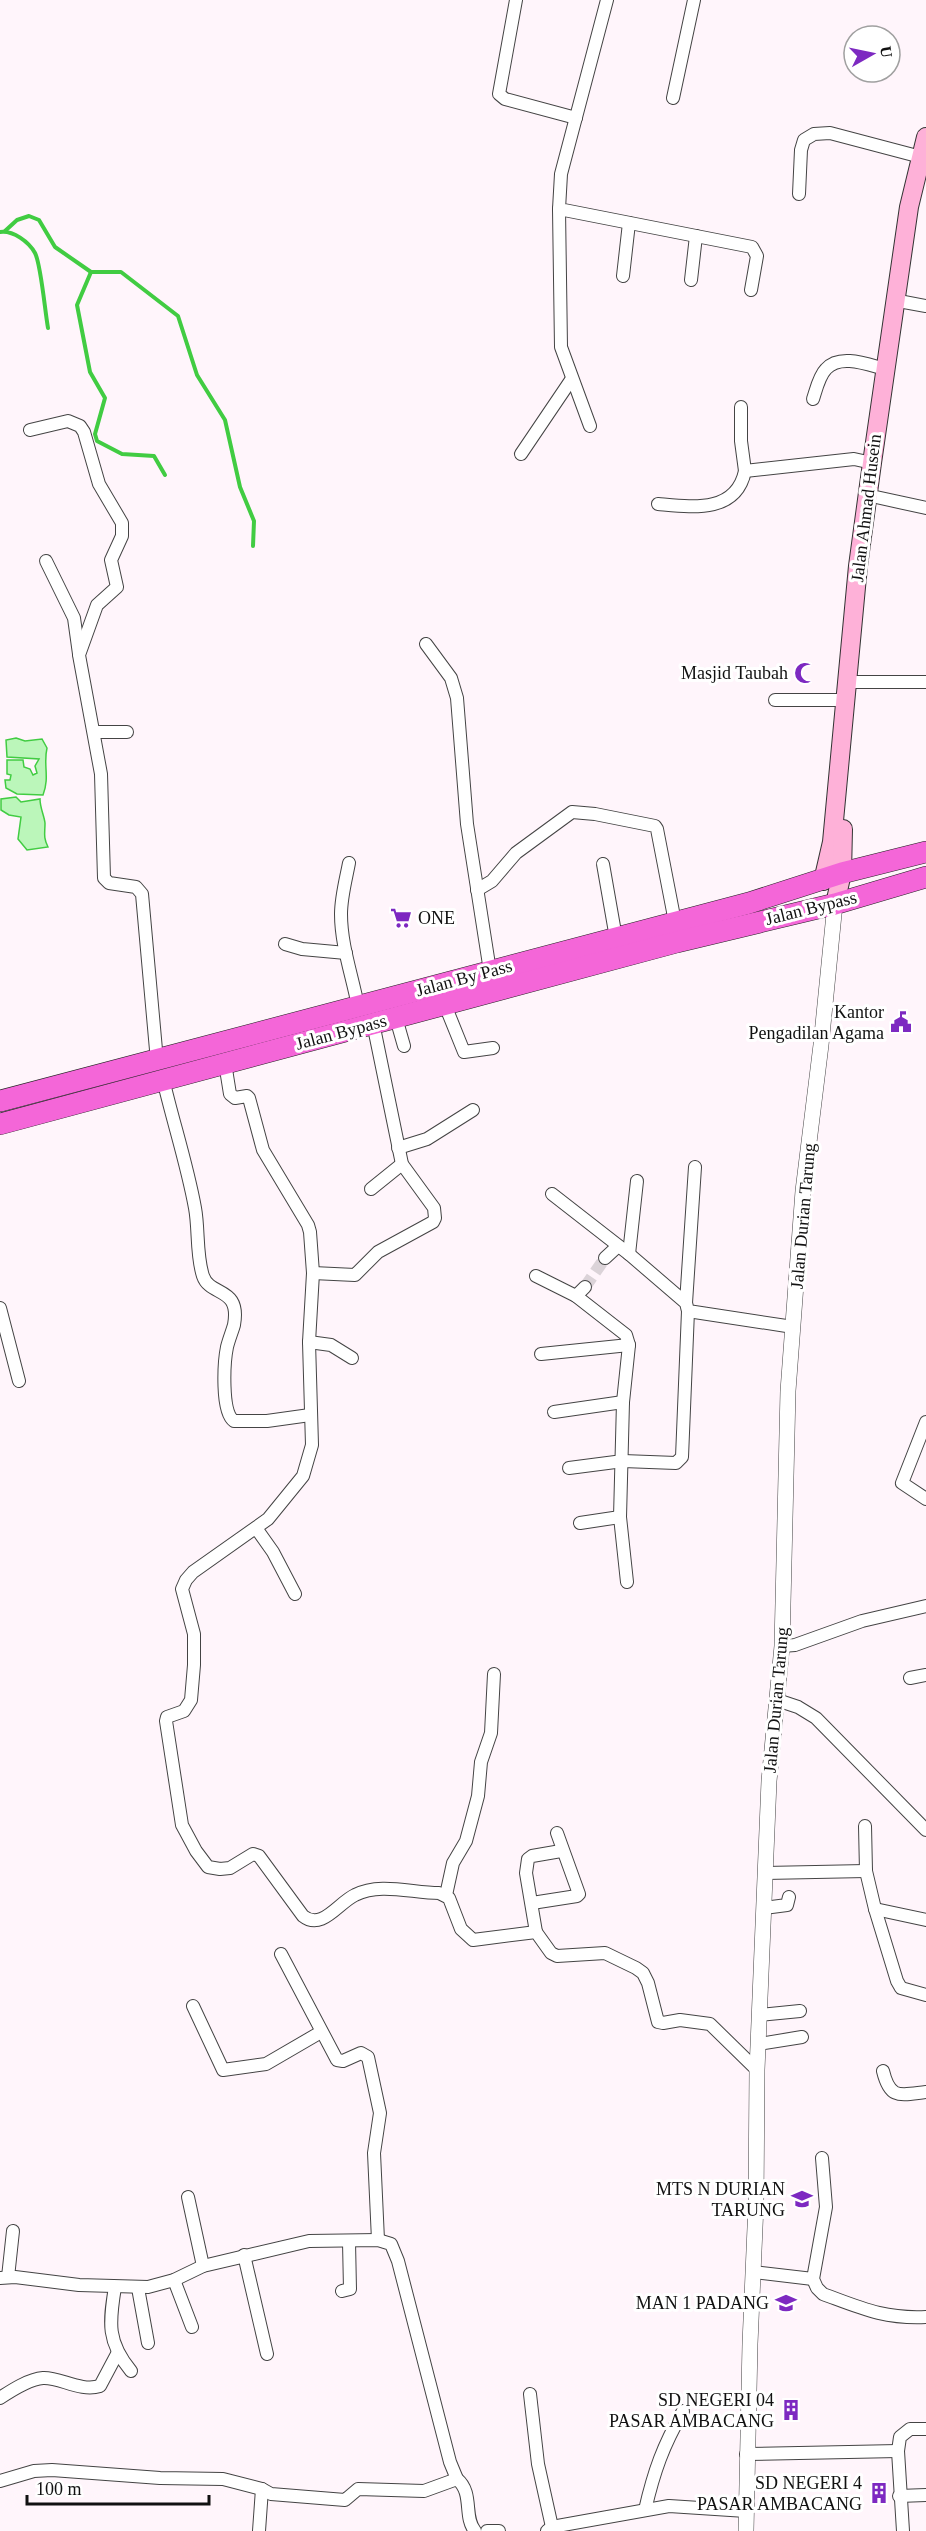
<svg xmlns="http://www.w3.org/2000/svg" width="926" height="2531" viewBox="0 0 926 2531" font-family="'Times New Roman',serif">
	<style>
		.water { fill: #bbf6ba; stroke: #41cc42; stroke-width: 1.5 }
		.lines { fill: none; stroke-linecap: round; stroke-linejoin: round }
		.stream { stroke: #41cc42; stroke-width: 4 }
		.minor-tunnel { stroke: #dbd3d8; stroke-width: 12; stroke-dasharray: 12 6; stroke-linecap: butt }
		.minor-casing { stroke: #444; stroke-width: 14 }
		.tertiary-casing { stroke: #444; stroke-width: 16 }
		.secondary-casing { stroke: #333; stroke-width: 20 }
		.trunk-casing { stroke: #222; stroke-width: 22 }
		.minor { stroke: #fff; stroke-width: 12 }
		.tertiary { stroke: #fff; stroke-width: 15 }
		.secondary { stroke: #feb1d8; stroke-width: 18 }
		.trunk { stroke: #f466d8; stroke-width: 21 }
		.labels { text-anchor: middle; stroke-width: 6; stroke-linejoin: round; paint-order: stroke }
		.street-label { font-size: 18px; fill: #111; stroke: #fff }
		.poi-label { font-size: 18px; fill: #111; stroke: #fff; text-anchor: end }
	</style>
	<rect width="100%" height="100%" fill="#fff5fb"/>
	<g class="water">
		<path d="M 16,738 L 25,741 L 42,739 L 47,748 C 43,765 50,777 43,795 L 17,794 L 6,788 L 5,780 L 10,780 L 11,775 L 7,774 L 7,760 L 23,760 L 24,767 L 30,769 L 33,775 L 37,773 L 35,766 L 39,759 L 7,757 L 6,740 Z"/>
		<path d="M 16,797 L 21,802 L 40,799 C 40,808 44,815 45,823 C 45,833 43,837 48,847 L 27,850 L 18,839 L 21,817 L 9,815 L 1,810 L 1,799 Z"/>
	</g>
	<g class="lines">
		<g class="stream">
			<path d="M 5,231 L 17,220 L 29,216 L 39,220 L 55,247 L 91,272 L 121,272 L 178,316 L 197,375 L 225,420 L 240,487 L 254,521 L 253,546"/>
			<path d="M 0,232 C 13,230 29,242 35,253 C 41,264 45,312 48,328"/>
			<path d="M 91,272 L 77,305 L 90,372 L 105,398 L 95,434 L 97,441 L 122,454 L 154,456 L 165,475"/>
		</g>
		<path class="minor-tunnel" d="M 585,1287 L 605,1258"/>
		<defs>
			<g id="minor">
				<path d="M 516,0 L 499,94 L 505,99 L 576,118"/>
				<path d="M 607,0 L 561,174 L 559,209 L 752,247 L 757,256 L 751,290"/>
				<path d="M 673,98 L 694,0"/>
				<path d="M 799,194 L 801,150 L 804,140 L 814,134 L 830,133 L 921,157"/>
				<path d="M 559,209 L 561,347 L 590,426"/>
				<path d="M 623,276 L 629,223"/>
				<path d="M 691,280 L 696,236"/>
				<path d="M 904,302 L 926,306"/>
				<path d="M 813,399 C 816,390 819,376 826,369 C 840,353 869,365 885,369"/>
				<path d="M 741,407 L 741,441 L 745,471 L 854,459 L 872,463"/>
				<path d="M 30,430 L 68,421 L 80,426 L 84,432 L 99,484 L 122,523 L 122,536 L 111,560 L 117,587 L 97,605 L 79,655 L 101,774 L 104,878 L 109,883 L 136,887 L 142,894 L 157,1061"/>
				<path d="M 521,454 L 571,380"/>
				<path d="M 876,497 L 926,508"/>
				<path d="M 658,504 C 691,507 736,514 745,471"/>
				<path d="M 46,561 L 74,618 L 79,654"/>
				<path d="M 426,644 L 451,678 L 457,698 L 467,824 L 490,971"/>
				<path d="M 847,682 L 926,682"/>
				<path d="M 775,700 L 844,700"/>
				<path d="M 94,732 L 127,732"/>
				<path d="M 349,863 C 346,879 341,897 341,914 C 341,945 352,975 358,1006"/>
				<path d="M 603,864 L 616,938"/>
				<path d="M 477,890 L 492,881 L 516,853 L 572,812 L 595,814 L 655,826 L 657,829 L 675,922"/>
				<path d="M 285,944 L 302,949 L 346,953"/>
				<path d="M 445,1005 L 464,1052 L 493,1048"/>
				<path d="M 396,1018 L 404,1046"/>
				<path d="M 225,1063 L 230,1094 L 235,1098 L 247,1096 L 249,1098 L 263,1150 L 308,1225 L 310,1232 L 313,1273 L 309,1342 L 312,1445 L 303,1476 L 268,1519 L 193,1572 L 186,1580 L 182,1589 L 194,1634 L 194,1665 L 191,1700 L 184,1711 L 167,1717 L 166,1721 L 182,1825 L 196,1851 L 208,1867 L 220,1869 L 230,1868 L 253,1854 L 259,1856 L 303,1916 C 322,1931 338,1903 355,1895 C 380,1882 412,1893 439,1893 L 449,1898 L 461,1929 L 473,1940 L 536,1932 L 551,1953 L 557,1956 L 605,1953 L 636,1968 L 643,1973 L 648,1983 L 658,2022 L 663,2023 L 680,2020 L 710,2024 L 757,2070"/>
				<path d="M 163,1079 C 173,1122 187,1164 195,1208 C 199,1229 196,1255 203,1276 C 210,1297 241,1286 234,1325 C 232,1332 229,1339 227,1347 C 224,1362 221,1412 234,1421 L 267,1421 L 310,1415"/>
				<path d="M 398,1148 L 427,1139 L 473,1110"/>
				<path d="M 371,1189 L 402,1164"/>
				<path d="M 552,1194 L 629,1254 L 686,1303 L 688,1311 L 793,1327"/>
				<path d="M 629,1254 L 637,1181"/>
				<path d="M 605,1258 L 618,1246"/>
				<path d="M 313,1273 L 355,1275 L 378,1252 L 433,1222 L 435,1218 L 434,1208 L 402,1164 L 373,1023"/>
				<path d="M 536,1276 L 576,1296 L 626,1335 L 629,1345 L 623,1402 L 620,1517 L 627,1582"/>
				<path d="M 576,1296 L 585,1287"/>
				<path d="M 686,1303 L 695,1167"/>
				<path d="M 0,1308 L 19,1381"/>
				<path d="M 309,1342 L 331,1345 L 352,1358"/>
				<path d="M 541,1354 L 629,1345"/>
				<path d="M 554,1412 L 623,1402"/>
				<path d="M 926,1422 L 902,1483 L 926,1499"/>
				<path d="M 569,1468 L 623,1461 L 676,1463 L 682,1457 L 688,1311"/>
				<path d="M 580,1523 L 620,1517"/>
				<path d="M 256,1528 L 273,1552 L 295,1594"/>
				<path d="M 782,1646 L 795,1645 L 862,1621 L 926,1606"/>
				<path d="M 910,1678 L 926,1675"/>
				<path d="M 777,1700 L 798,1707 L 816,1718 L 926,1830"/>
				<path d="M 865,1826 L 866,1871 L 875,1909 L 897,1981 L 901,1988 L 926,1995"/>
				<path d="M 765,1873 L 866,1871"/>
				<path d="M 446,1895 L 453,1863 L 466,1841 L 478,1796 L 481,1762 L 491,1733 L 494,1674"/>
				<path d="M 532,1903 L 577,1896 L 579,1894 L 557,1833"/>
				<path d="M 764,1908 L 787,1905 L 789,1897"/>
				<path d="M 875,1909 L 926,1920"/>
				<path d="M 536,1932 L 526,1873 L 528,1859 L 532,1856 L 561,1851"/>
				<path d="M 281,1954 L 337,2060 L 343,2061 L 361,2053 L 368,2057 L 380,2113 L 374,2153 L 378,2240"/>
				<path d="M 193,2006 L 223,2070 L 266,2064 L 321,2032"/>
				<path d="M 760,2015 L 800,2011"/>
				<path d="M 759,2044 L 802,2037"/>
				<path d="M 883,2071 C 890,2100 900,2095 926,2092"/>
				<path d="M 822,2158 L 826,2207 L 813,2279 L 817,2288 L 823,2294 C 861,2308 884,2319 926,2317"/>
				<path d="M 188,2197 L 203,2266"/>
				<path d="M 244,2255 L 267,2354"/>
				<path d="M 754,2272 L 813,2279"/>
				<path d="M 8,2277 L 13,2231"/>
				<path d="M 0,2278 L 15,2277 L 79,2285 L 148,2287 L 174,2280 L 203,2266 L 309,2241 L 378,2240 L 391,2244 L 398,2261 L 450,2462 L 457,2479"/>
				<path d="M 174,2280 L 192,2327"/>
				<path d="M 115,2287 C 109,2323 107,2342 131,2371"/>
				<path d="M 138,2288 L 148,2343"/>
				<path d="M 342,2291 L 350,2289 L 349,2242"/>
				<path d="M 530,2394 L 538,2464 L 552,2527"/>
				<path d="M 0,2398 C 12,2390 29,2379 43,2378 C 60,2377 80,2392 100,2386 L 117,2354"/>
				<path d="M 746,2454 L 898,2451"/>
				<path d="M 0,2481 L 34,2471 L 52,2470 L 160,2478 L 223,2479 L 262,2489 L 271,2494 L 345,2500 L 358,2489 L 424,2491 L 457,2479 C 474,2493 463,2517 475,2531"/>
				<path d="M 899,2496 L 926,2495"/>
				<path d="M 645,2510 C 654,2471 663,2446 683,2411"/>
				<path d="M 259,2531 L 262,2489"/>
				<path d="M 487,2531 L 499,2531"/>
				<path d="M 547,2531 L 552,2527 L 669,2506 L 746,2511"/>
				<path d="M 903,2531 L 898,2451 L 900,2437 L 910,2429 L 926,2429"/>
			</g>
			<path id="tertiary" d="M 746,2531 L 750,2344 L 756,2204 L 757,2070 L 769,1781 L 782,1646 L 788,1391 L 803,1191 L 821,1045 L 835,904"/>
			<g id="secondary">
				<path d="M 823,881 L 832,842 L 858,566 L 872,463 L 909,207 L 926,137"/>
				<path d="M 835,904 L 842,873 L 843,829"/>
			</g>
			<g id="trunk">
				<path d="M 0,1101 L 749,903 L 842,873 L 926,852"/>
				<path d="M 0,1124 L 677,942 L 835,904 L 926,877"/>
			</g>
		</defs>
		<use href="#minor" class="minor-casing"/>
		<use href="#tertiary" class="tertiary-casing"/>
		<use href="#secondary" class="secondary-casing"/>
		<use href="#trunk" class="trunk-casing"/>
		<use href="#minor" class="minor"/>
		<use href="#tertiary" class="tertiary"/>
		<use href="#secondary" class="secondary"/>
		<use href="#trunk" class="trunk"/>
	</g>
	<defs>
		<symbol id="mosque-bare" viewBox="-9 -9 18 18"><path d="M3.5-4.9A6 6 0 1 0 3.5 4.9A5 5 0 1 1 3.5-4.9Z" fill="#7d29c1" stroke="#fff" stroke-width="2.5" paint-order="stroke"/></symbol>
		<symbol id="supermarket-bare" viewBox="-9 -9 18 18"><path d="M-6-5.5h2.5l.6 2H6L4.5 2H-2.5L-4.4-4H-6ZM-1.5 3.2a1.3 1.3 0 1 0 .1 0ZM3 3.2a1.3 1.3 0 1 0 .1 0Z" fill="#7d29c1" stroke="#fff" stroke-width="2.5" paint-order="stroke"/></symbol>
		<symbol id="civic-bare" viewBox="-9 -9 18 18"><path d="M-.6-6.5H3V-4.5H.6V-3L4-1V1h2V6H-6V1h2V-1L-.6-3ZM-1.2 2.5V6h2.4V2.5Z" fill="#7d29c1" stroke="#fff" stroke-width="2.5" paint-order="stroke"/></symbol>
		<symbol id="school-bare" viewBox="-9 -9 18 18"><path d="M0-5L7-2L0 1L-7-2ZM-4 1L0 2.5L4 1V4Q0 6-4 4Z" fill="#7d29c1" stroke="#fff" stroke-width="2.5" paint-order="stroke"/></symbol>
		<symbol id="building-bare" viewBox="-9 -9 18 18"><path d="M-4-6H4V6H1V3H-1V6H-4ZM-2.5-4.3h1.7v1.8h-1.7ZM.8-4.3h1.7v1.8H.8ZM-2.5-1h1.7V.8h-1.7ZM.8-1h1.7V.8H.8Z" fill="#7d29c1" stroke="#fff" stroke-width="2.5" paint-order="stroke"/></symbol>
	</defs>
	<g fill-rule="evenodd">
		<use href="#mosque-bare" x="790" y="658" width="30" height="30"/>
		<use href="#supermarket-bare" x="386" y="903" width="30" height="30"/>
		<use href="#civic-bare" x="886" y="1007" width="30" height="30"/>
		<use href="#school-bare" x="787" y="2184" width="30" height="30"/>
		<use href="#school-bare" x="771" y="2288" width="30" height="30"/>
		<use href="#building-bare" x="776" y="2395" width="30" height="30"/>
		<use href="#building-bare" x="864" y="2478" width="30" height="30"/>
	</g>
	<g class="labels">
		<g class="street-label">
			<text transform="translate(866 508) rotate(-83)" y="6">Jalan Ahmad Husein</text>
			<text transform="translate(811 908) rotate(-14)" y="6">Jalan Bypass</text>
			<text transform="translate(464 978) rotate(-15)" y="6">Jalan By Pass</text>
			<text transform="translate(341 1032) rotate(-15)" y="6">Jalan Bypass</text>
			<text transform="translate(803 1216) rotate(-85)" y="6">Jalan Durian Tarung</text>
			<text transform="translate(776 1700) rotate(-85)" y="6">Jalan Durian Tarung</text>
		</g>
		<g class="poi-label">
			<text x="788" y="679">Masjid Taubah</text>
			<text x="418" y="924" text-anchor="start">ONE</text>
			<text x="884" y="1018">Kantor<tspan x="884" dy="21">Pengadilan Agama</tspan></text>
			<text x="785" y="2195">MTS N DURIAN<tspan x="785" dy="21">TARUNG</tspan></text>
			<text x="769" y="2309">MAN 1 PADANG</text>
			<text x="774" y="2406">SD NEGERI 04<tspan x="774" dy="21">PASAR AMBACANG</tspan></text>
			<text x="862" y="2489">SD NEGERI 4<tspan x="862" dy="21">PASAR AMBACANG</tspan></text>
		</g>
	</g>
	<g transform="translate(872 54) rotate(81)"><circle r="28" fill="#ffffff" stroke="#a0a0a0" stroke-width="1.5"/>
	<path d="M0-4.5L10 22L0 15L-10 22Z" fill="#7d29c1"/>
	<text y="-9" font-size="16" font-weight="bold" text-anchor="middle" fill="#111111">U</text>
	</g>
	<path d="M27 2495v9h182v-9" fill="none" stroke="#111111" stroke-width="3"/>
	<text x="36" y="2495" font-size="18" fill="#111111" stroke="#ffffff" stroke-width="4.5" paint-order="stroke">100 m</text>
</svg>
